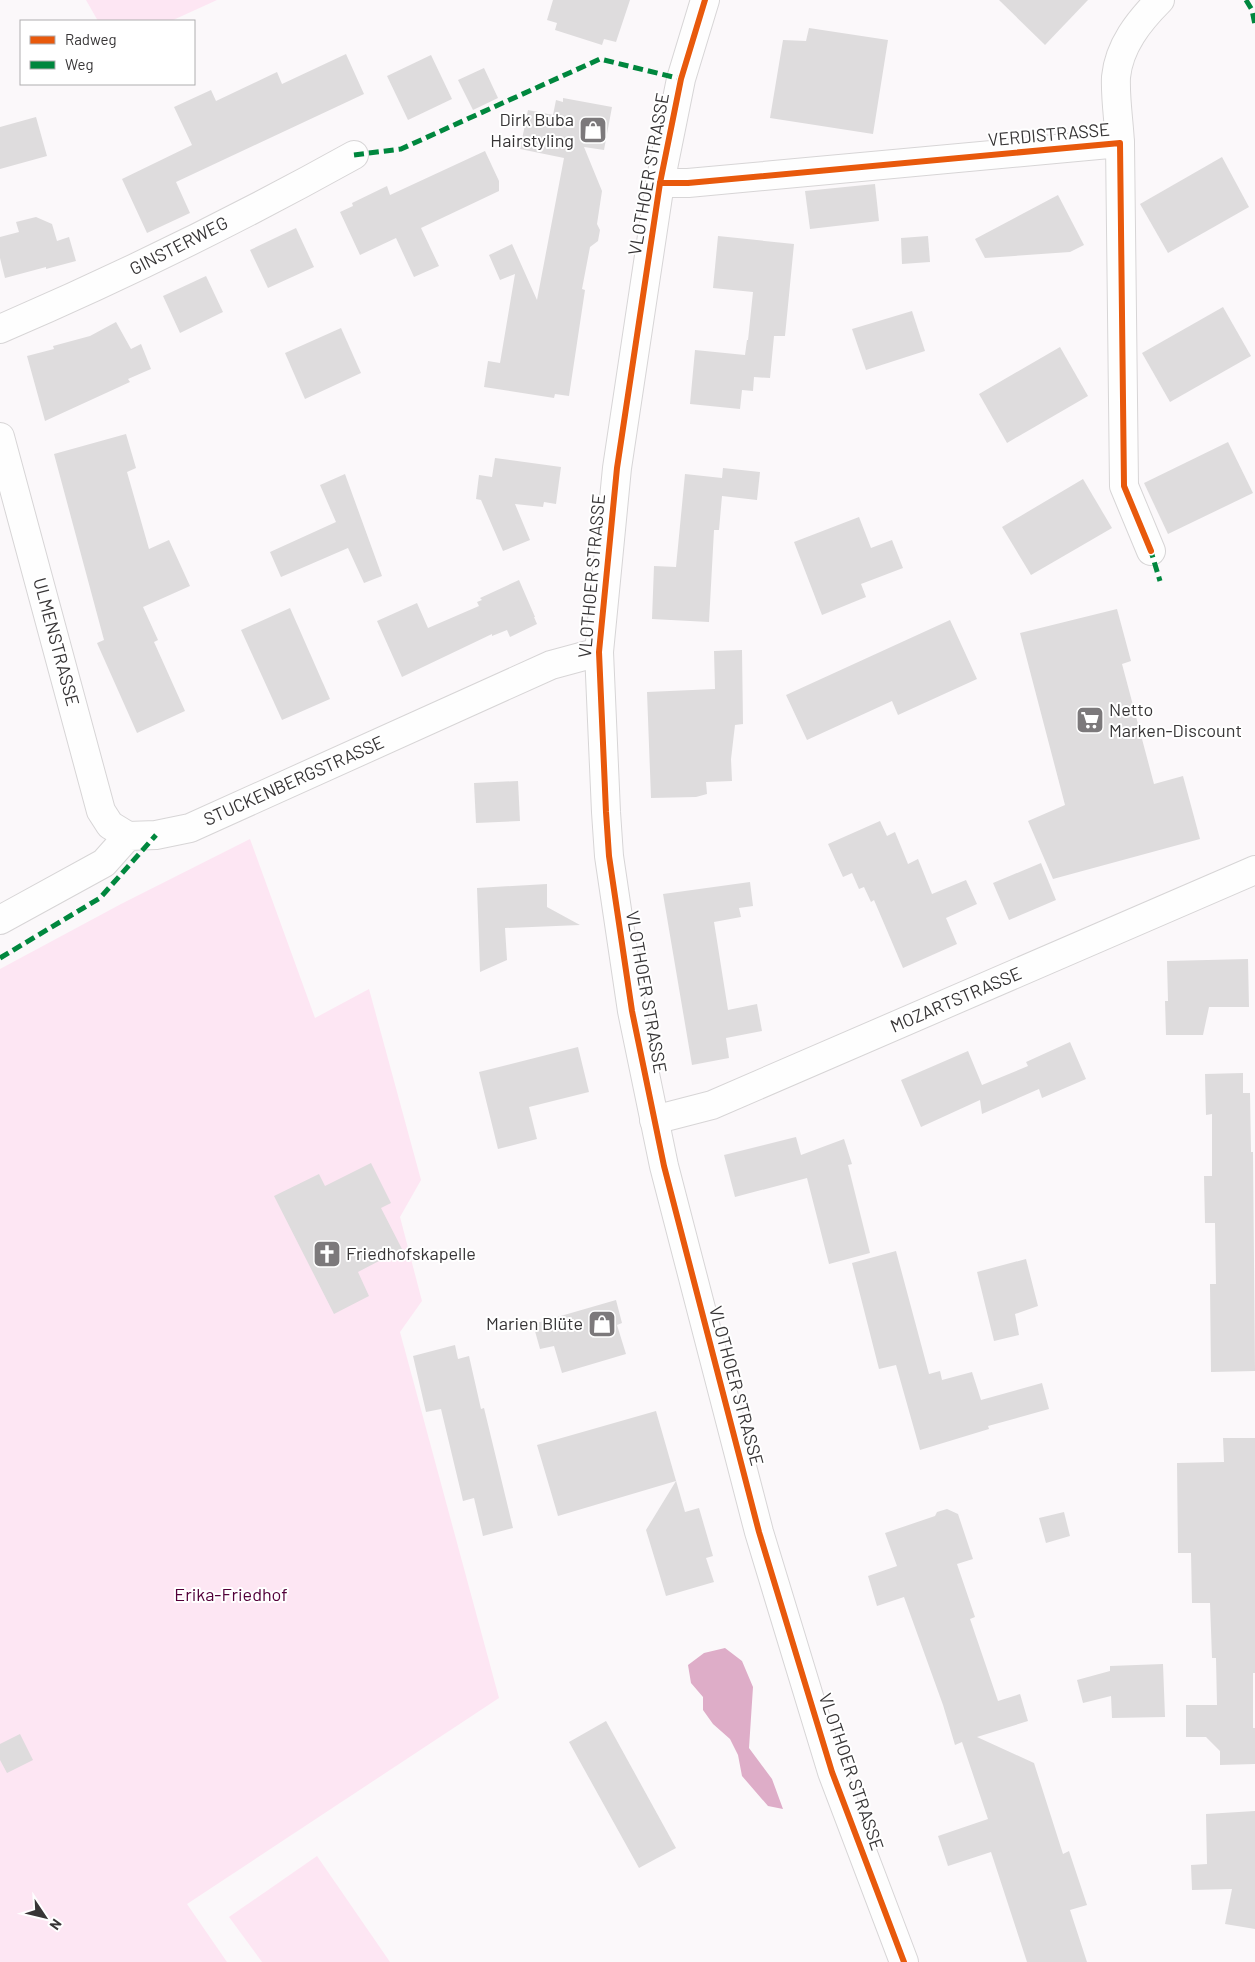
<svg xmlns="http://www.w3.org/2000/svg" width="1255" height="1962" viewBox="0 0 1255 1962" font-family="Barlow,sans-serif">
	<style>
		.green { fill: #fde6f3 }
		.water { fill: #deadc8 }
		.building { fill: #dedcdd }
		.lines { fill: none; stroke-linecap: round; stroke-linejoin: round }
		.minor-casing { stroke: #d7d5d6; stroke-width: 30 }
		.minor { stroke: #fefefe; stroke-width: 28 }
		.quiet { stroke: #00873e; stroke-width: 5; stroke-dasharray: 10 5; stroke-linecap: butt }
		.cycleway-casing { stroke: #fff; stroke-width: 9 }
		.cycleway { stroke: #e8590c; stroke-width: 6 }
		.labels { text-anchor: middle; stroke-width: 4; stroke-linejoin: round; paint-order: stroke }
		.poi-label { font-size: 18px; fill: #373536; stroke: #fff; text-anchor: end }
		.street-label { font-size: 18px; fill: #373536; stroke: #fff }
		.park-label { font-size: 18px; fill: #520039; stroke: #fff }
	</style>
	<rect width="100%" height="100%" fill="#fbf8fa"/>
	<g class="green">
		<path d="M 86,0 L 217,0 L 171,21 L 98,21 Z"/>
		<path d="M 250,839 L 315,1018 L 369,989 L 421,1180 L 400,1217 L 422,1301 L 400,1332 L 499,1698 L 187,1904 L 227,1962 L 0,1962 L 0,969 L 121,904 Z"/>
		<path d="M 317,1856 L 390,1962 L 262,1962 L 229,1917 Z"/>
	</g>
	<path class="water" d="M 725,1648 L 742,1661 L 753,1687 L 749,1748 L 772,1779 L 783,1809 L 768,1806 L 742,1776 L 738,1755 L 730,1739 L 713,1724 L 703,1710 L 703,1697 L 691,1683 L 688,1665 L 704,1653 Z"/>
	<g class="building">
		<path d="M 553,0 L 630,0 L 616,42 L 604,39 L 602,45 L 555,30 L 557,23 L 547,20 Z"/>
		<path d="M 999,0 L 1088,0 L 1045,45 Z"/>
		<path d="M 809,28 L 888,40 L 873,134 L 770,118 L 783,40 L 806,41 Z"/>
		<path d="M 346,54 L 364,94 L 176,182 L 190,213 L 147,233 L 122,179 L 192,145 L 174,107 L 211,90 L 216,101 L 277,72 L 282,84 Z"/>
		<path d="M 431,55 L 452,99 L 408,120 L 387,76 Z"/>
		<path d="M 484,68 L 498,98 L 473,110 L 458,80 Z"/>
		<path d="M 563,98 L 612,107 L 604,150 L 584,147 L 602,191 L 597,224 L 600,230 L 598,241 L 590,247 L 582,289 L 585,290 L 569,396 L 555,394 L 554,398 L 484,387 L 488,361 L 500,363 L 515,274 L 500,280 L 489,255 L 512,244 L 537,300 L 564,158 L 520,149 L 528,110 L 553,115 L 556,100 L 563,102 Z"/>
		<path d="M 36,117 L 47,156 L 0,169 L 0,127 Z"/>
		<path d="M 485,151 L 499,181 L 499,191 L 421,228 L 439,266 L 414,277 L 396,238 L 360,255 L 340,212 L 353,206 L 352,203 L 387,186 L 390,195 Z"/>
		<path d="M 1222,157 L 1249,207 L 1168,253 L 1140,204 Z"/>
		<path d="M 875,184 L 879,221 L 810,229 L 805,191 Z"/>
		<path d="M 1058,195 L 1084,245 L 1070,252 L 985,258 L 975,239 Z"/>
		<path d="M 36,217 L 52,224 L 57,241 L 69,237 L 76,261 L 46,269 L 46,267 L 5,278 L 0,258 L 0,237 L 19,232 L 16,222 Z"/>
		<path d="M 296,228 L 314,267 L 268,288 L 250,250 Z"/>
		<path d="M 718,236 L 794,244 L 785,336 L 774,336 L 770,378 L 754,377 L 753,391 L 742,390 L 740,409 L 690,404 L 695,350 L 745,355 L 747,340 L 748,340 L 753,292 L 713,288 Z"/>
		<path d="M 928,236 L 930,262 L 902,264 L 901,238 Z"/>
		<path d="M 206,276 L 223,312 L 180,333 L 163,296 Z"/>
		<path d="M 1223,307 L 1251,356 L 1170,402 L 1142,353 Z"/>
		<path d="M 912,311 L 925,351 L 866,370 L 852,329 Z"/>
		<path d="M 116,322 L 131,349 L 141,344 L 151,369 L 128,379 L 130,382 L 45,421 L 27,356 L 54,349 L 53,346 L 90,336 Z"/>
		<path d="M 341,328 L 361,373 L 305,399 L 285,353 Z"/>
		<path d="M 1060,347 L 1088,396 L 1007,443 L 979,394 Z"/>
		<path d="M 126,434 L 136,468 L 127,472 L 149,549 L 169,540 L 190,586 L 143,607 L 158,640 L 154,642 L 185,711 L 137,733 L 97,643 L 104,640 L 54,454 Z"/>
		<path d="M 1228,442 L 1253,493 L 1168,534 L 1144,483 Z"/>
		<path d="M 495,458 L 561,467 L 556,504 L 544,502 L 543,507 L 515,504 L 530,540 L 503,551 L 481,500 L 476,499 L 479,475 L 492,477 Z"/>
		<path d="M 723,468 L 760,472 L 757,500 L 722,496 L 719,530 L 714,530 L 709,622 L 652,619 L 654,566 L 676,567 L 685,474 L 722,478 Z"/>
		<path d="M 345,474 L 382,576 L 364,583 L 348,548 L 281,577 L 270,552 L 336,522 L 320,485 Z"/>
		<path d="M 1083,479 L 1112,528 L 1031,575 L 1002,527 Z"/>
		<path d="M 859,517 L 871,548 L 892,540 L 903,568 L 861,584 L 866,597 L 822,615 L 794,542 Z"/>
		<path d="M 519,580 L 535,617 L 534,617 L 537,624 L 510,637 L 507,630 L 492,636 L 492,634 L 402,677 L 377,621 L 417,603 L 428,628 L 479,606 L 477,602 L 482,600 L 480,598 Z"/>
		<path d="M 290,608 L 330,699 L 282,720 L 241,630 Z"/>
		<path d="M 1117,609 L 1131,661 L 1122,664 L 1154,784 L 1183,776 L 1200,839 L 1053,879 L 1028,821 L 1065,805 L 1020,633 Z"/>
		<path d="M 950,620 L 977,679 L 898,715 L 892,701 L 807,740 L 786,695 Z"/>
		<path d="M 742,650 L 743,724 L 735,725 L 731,759 L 732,781 L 706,782 L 707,794 L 696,797 L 651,798 L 647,692 L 715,689 L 714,651 Z"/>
		<path d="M 518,781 L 520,821 L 476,823 L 474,783 Z"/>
		<path d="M 880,821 L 887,836 L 895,832 L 908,864 L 918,859 L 932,894 L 966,880 L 977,904 L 946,918 L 957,944 L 903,968 L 874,900 L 871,902 L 864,887 L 859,889 L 852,873 L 843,877 L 828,844 Z"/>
		<path d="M 1041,863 L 1056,900 L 1009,920 L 993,883 Z"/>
		<path d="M 750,882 L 753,906 L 739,908 L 741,917 L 714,922 L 728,1010 L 757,1004 L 762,1031 L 726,1038 L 729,1058 L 692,1065 L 663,894 Z"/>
		<path d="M 547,884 L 547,907 L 580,925 L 505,928 L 507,960 L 480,972 L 477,888 Z"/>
		<path d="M 1248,959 L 1249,1007 L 1209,1007 L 1203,1035 L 1166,1035 L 1165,1001 L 1168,1001 L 1167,961 Z"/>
		<path d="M 1070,1042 L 1086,1079 L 1042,1098 L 1039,1089 L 982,1114 L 980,1100 L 921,1127 L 901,1080 L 968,1051 L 982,1085 L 1028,1066 L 1026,1062 Z"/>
		<path d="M 578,1047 L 589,1092 L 529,1107 L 537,1139 L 498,1149 L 479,1072 Z"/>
		<path d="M 1243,1073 L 1243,1093 L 1250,1093 L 1251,1152 L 1253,1152 L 1255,1371 L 1211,1372 L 1210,1284 L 1216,1284 L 1215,1223 L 1205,1223 L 1204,1176 L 1212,1176 L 1212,1114 L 1206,1115 L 1205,1074 Z"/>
		<path d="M 796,1137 L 801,1155 L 844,1139 L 852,1164 L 848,1165 L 870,1253 L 829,1264 L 807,1178 L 735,1197 L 724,1155 Z"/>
		<path d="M 371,1163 L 391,1203 L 381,1208 L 402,1249 L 358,1272 L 369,1296 L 334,1314 L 274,1196 L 319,1174 L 325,1186 Z"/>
		<path d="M 896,1251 L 929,1374 L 940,1371 L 942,1380 L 972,1372 L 981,1400 L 1042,1383 L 1049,1409 L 988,1426 L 989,1429 L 920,1450 L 896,1365 L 879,1369 L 852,1263 Z"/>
		<path d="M 1026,1259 L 1038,1306 L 1015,1314 L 1019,1335 L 994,1341 L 977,1272 Z"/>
		<path d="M 616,1300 L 622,1323 L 617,1325 L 626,1354 L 562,1373 L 554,1346 L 540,1349 L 533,1324 Z"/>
		<path d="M 455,1345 L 458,1359 L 469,1356 L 481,1409 L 484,1408 L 513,1528 L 483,1536 L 474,1498 L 463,1501 L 441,1409 L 426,1412 L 413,1356 Z"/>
		<path d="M 656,1411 L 685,1512 L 699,1508 L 713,1556 L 706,1558 L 714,1582 L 666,1596 L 646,1530 L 676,1481 L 558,1516 L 537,1445 Z"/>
		<path d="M 1223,1438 L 1255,1438 L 1255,1673 L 1253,1673 L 1253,1728 L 1255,1728 L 1255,1764 L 1220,1765 L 1220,1751 L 1206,1737 L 1186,1737 L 1186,1705 L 1217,1705 L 1216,1658 L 1212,1658 L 1210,1603 L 1192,1603 L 1191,1553 L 1178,1553 L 1177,1463 L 1224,1462 Z"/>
		<path d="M 947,1509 L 958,1514 L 973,1559 L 957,1564 L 975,1617 L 970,1619 L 998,1701 L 1020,1694 L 1028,1721 L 977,1737 L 1034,1763 L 1063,1854 L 1069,1851 L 1087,1905 L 1070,1910 L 1087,1962 L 1027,1962 L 991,1852 L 948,1866 L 938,1836 L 988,1819 L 962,1742 L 955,1745 L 943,1705 L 904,1597 L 877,1606 L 868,1576 L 897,1566 L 885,1533 L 935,1516 L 937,1512 Z"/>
		<path d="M 1064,1512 L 1070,1536 L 1046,1543 L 1039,1518 Z"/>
		<path d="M 1163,1664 L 1165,1717 L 1112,1718 L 1111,1696 L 1083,1703 L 1077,1680 L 1110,1671 L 1110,1666 Z"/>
		<path d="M 606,1721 L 676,1848 L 639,1868 L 569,1742 Z"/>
		<path d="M 20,1734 L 33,1760 L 7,1773 L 0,1760 L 0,1744 Z"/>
		<path d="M 1255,1811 L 1255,1929 L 1225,1924 L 1232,1889 L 1192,1890 L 1191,1865 L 1207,1864 L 1206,1814 Z"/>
	</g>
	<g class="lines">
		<defs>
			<g id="minor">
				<path d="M 705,0 L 681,79 L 660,183 L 617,468 L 599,652 L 606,812 L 609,856 L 632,1011 L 664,1166 L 759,1532 L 832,1772 L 904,1962"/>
				<path d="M 1120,143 C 1119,122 1115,98 1116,77 C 1119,46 1139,21 1160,0"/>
				<path d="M 660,183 L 688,183 L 1120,143 L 1124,486 L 1151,551"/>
				<path d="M 0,329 C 121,277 239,219 354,155"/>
				<path d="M 0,437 L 101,811 L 110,825 L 128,836"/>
				<path d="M 0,920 L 104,863 L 128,836 L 156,835 L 190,828 L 551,665 L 599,652"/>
				<path d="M 654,1120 L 712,1105 L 1255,870"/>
			</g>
		</defs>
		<use href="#minor" class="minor-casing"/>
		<use href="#minor" class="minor"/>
		<g class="quiet">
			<path d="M 1246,0 L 1252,10 L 1255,25"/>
			<path d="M 354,155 L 401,149 L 600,59 L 681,79"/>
			<path d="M 1150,548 L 1160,581"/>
			<path d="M 0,958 L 100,898 L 156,835"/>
		</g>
		<defs>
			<g id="cycleway">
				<path d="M 705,0 L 681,79 L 660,183 L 617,468 L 599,652 L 606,812 L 609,856 L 632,1011 L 664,1166 L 759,1532 L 832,1772 L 904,1962"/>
				<path d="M 660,183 L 688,183 L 1120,143 L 1124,486 L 1151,551"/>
			</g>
		</defs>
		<use href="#cycleway" class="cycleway-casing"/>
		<use href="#cycleway" class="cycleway"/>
	</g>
	<defs>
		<symbol id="shop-square" viewBox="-11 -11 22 22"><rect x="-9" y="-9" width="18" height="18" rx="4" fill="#7c797b" stroke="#fff"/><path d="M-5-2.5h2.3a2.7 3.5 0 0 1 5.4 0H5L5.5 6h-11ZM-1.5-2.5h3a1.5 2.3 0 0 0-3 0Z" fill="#fff"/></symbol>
		<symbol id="supermarket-square" viewBox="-11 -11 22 22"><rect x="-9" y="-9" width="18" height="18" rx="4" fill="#7c797b" stroke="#fff"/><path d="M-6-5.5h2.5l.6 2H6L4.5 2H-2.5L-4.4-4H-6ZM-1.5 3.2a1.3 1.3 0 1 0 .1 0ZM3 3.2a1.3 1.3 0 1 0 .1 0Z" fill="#fff"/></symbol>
		<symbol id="church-square" viewBox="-11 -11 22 22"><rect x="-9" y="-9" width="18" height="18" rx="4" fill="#7c797b" stroke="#fff"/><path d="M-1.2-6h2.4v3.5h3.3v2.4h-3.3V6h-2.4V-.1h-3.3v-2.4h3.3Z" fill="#fff"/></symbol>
	</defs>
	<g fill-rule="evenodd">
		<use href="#shop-square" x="577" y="114" width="32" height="32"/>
		<use href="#supermarket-square" x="1074" y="704" width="32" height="32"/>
		<use href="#church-square" x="311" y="1238" width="32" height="32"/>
		<use href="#shop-square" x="586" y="1308" width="32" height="32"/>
	</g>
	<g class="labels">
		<g class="poi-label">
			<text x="574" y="126">Dirk Buba<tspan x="574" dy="21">Hairstyling</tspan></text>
			<text x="1109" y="716" text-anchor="start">Netto<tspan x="1109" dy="21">Marken-Discount</tspan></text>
			<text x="346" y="1260" text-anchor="start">Friedhofskapelle</text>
			<text x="583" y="1330">Marien Blüte</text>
		</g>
		<g class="street-label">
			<text transform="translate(1049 135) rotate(-5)" y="6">VERDISTRASSE</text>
			<text transform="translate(649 174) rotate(-80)" y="6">VLOTHOER STRASSE</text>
			<text transform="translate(179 246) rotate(-27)" y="6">GINSTERWEG</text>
			<text transform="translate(592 576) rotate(-85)" y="6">VLOTHOER STRASSE</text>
			<text transform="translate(56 642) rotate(75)" y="6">ULMENSTRASSE</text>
			<text transform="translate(294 781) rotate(-24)" y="6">STUCKENBERGSTRASSE</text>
			<text transform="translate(646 992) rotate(80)" y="6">VLOTHOER STRASSE</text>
			<text transform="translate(956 1000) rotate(-23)" y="6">MOZARTSTRASSE</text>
			<text transform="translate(736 1386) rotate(75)" y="6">VLOTHOER STRASSE</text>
			<text transform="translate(851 1772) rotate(71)" y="6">VLOTHOER STRASSE</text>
		</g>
		<g class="park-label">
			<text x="231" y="1601">Erika-Friedhof</text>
		</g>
	</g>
	<rect x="20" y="20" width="175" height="65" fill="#ffffff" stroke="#afaeaf"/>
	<rect x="30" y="36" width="25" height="8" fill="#e8590c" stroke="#afaeaf"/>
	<text x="65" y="45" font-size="15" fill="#373536">Radweg</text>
	<rect x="30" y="61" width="25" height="8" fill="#00873e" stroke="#afaeaf"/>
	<text x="65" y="70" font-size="15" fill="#373536">Weg</text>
	<g transform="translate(45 1917) rotate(125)" stroke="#ffffff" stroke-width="4" paint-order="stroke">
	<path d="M0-4L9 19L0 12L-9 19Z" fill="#373536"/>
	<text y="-8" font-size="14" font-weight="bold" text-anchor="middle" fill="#373536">N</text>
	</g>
</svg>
